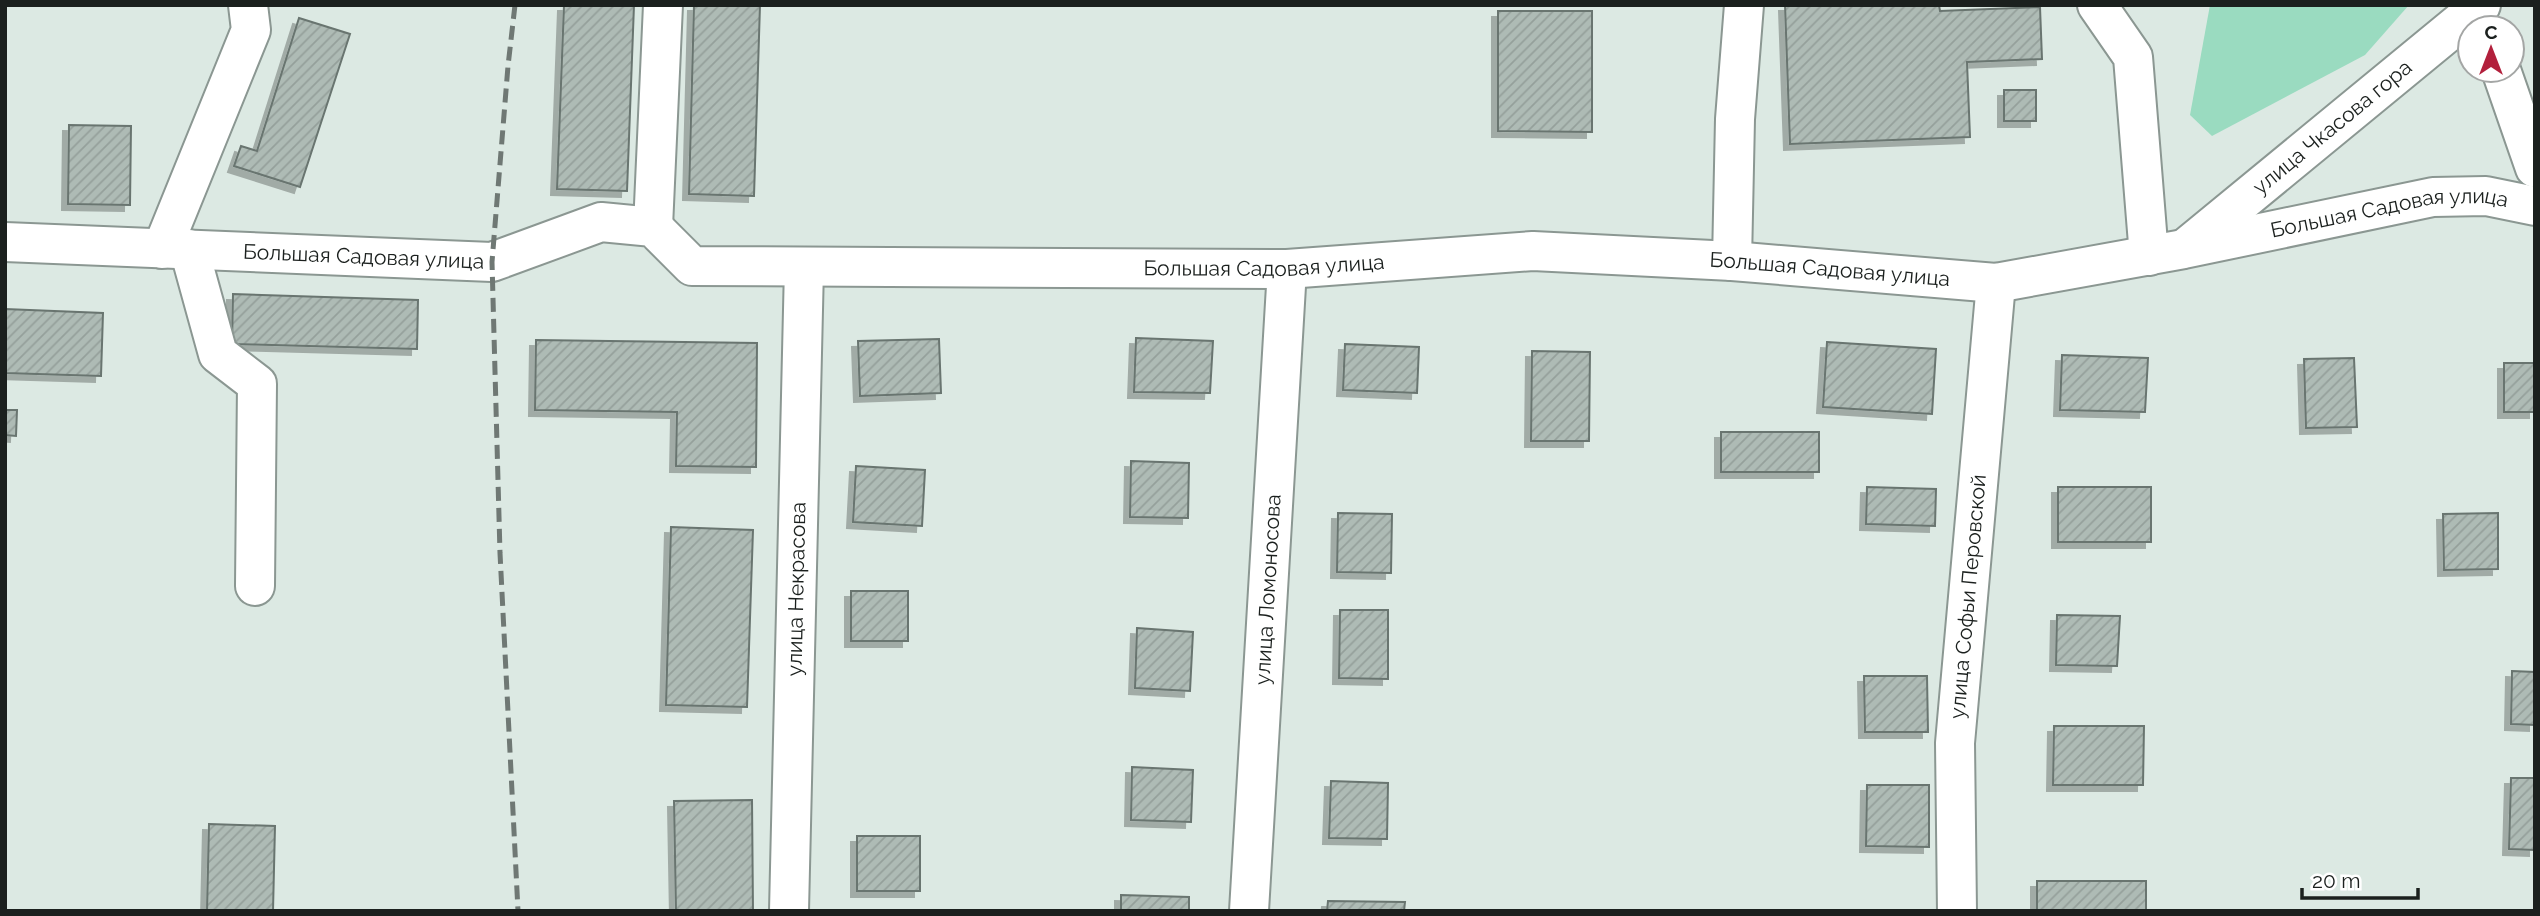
<svg xmlns="http://www.w3.org/2000/svg" width="2540" height="916" viewBox="0 0 2540 916" font-family="Raleway,sans-serif">
	<style>
		.grass { fill: #9adbc0 }
		.building { fill: url(#building-hatch); stroke: #697570; stroke-width: 2; filter: url(#shadow) }
		.lines { fill: none; stroke-linecap: round; stroke-linejoin: round }
		.minor-casing { stroke: #8b9792; stroke-width: 42 }
		.minor { stroke: #fff; stroke-width: 38 }
		.rail { stroke: #6f7874; stroke-width: 5; stroke-dasharray: 14 7; stroke-linecap: butt }
		.labels { text-anchor: middle; stroke-width: 5; stroke-linejoin: round; paint-order: stroke }
		.street-label { font-size: 21px; fill: #1b201e; stroke: #fff }
	</style>
	<defs>
		<pattern id="building-hatch" width="6" height="6" patternUnits="userSpaceOnUse" patternTransform="scale(1.75)"><rect width="6" height="6" fill="#aebbb5"/><path d="M-1 1l2-2M0 6l6-6M5 7l2-2" fill="none" stroke="#95a09b"/></pattern>
		<filter id="shadow"><feDropShadow dx="-6" dy="6" stdDeviation="0" flood-color="#0004"/></filter>
	</defs>
	<rect width="100%" height="100%" fill="#dce9e3"/>
	<path class="grass" d="M 2210,5 L 2409,5 L 2365,55 L 2212,136 L 2190,115 Z"/>
	<g class="building">
		<path d="M 564,5 L 634,5 L 627,191 L 557,189 Z"/>
		<path d="M 694,5 L 760,5 L 754,196 L 689,194 Z"/>
		<path d="M 1785,5 L 1939,5 L 1940,11 L 2040,7 L 2042,59 L 1967,62 L 1970,137 L 1790,144 Z"/>
		<path d="M 1498,11 L 1592,11 L 1592,132 L 1498,131 Z"/>
		<path d="M 299,18 L 350,34 L 300,187 L 234,166 L 241,146 L 257,151 Z"/>
		<rect x="2004" y="90" width="32" height="31"/>
		<path d="M 69,125 L 131,126 L 130,205 L 68,204 Z"/>
		<path d="M 233,294 L 418,300 L 417,349 L 232,344 Z"/>
		<path d="M 5,309 L 103,313 L 101,376 L 5,373 Z"/>
		<path d="M 1136,338 L 1213,341 L 1210,393 L 1134,392 Z"/>
		<path d="M 939,339 L 941,393 L 860,396 L 858,341 Z"/>
		<path d="M 536,340 L 757,343 L 756,467 L 676,466 L 677,412 L 535,410 Z"/>
		<path d="M 1827,342 L 1936,349 L 1932,414 L 1823,407 Z"/>
		<path d="M 1345,344 L 1419,347 L 1417,393 L 1343,390 Z"/>
		<path d="M 1532,351 L 1590,352 L 1589,441 L 1531,441 Z"/>
		<path d="M 2062,355 L 2148,358 L 2145,412 L 2060,410 Z"/>
		<path d="M 2354,358 L 2357,427 L 2306,428 L 2304,359 Z"/>
		<rect x="2504" y="363" width="31" height="49"/>
		<path d="M 5,410 L 17,410 L 16,436 L 5,435 Z"/>
		<rect x="1721" y="432" width="98" height="40"/>
		<path d="M 1131,461 L 1189,463 L 1188,518 L 1130,517 Z"/>
		<path d="M 856,466 L 925,470 L 922,526 L 853,522 Z"/>
		<path d="M 1867,487 L 1936,489 L 1935,526 L 1866,524 Z"/>
		<rect x="2058" y="487" width="93" height="55"/>
		<path d="M 1338,513 L 1392,514 L 1391,573 L 1337,572 Z"/>
		<path d="M 2498,513 L 2498,569 L 2444,570 L 2443,514 Z"/>
		<path d="M 671,527 L 753,530 L 747,707 L 666,705 Z"/>
		<rect x="851" y="591" width="57" height="50"/>
		<path d="M 1340,610 L 1388,610 L 1388,679 L 1339,678 Z"/>
		<path d="M 2057,615 L 2120,616 L 2117,666 L 2056,665 Z"/>
		<path d="M 1137,628 L 1193,632 L 1190,691 L 1135,688 Z"/>
		<path d="M 2512,671 L 2535,672 L 2535,725 L 2511,724 Z"/>
		<path d="M 1864,676 L 1927,676 L 1928,732 L 1865,732 Z"/>
		<path d="M 2054,726 L 2144,726 L 2143,785 L 2053,785 Z"/>
		<path d="M 1132,767 L 1193,770 L 1191,822 L 1131,820 Z"/>
		<path d="M 2511,778 L 2535,778 L 2535,850 L 2509,849 Z"/>
		<path d="M 1331,781 L 1388,783 L 1387,839 L 1329,838 Z"/>
		<path d="M 1867,785 L 1929,785 L 1929,847 L 1866,846 Z"/>
		<path d="M 752,800 L 753,911 L 676,911 L 674,801 Z"/>
		<path d="M 209,824 L 275,826 L 273,911 L 207,911 Z"/>
		<rect x="857" y="836" width="63" height="55"/>
		<rect x="2037" y="881" width="109" height="30"/>
		<path d="M 1121,895 L 1189,897 L 1189,911 L 1121,911 Z"/>
		<path d="M 1328,901 L 1405,902 L 1404,911 L 1327,911 Z"/>
	</g>
	<g class="lines">
		<defs>
			<g id="minor">
				<path d="M 2097,5 L 2133,57 L 2149,256"/>
				<path d="M 2501,70 L 2535,168"/>
				<path d="M 653,227 L 663,5"/>
				<path id="s1" d="M 5,242 L 492,262 L 601,222 L 653,227 L 692,266 L 1287,269 L 1533,251 L 1732,261 L 1996,283 L 2184,249 L 2433,197 L 2486,196 L 2535,206"/>
				<path id="s2" d="M 2188,246 L 2481,5"/>
				<path d="M 162,249 L 251,30 L 248,5"/>
				<path d="M 189,249 L 218,354 L 257,384 L 255,586"/>
				<path d="M 1732,261 L 1735,119 L 1744,5"/>
				<path id="s3" d="M 789,911 L 804,267"/>
				<path id="s4" d="M 1249,911 L 1287,269"/>
				<path id="s5" d="M 1957,911 L 1955,743 L 1996,283"/>
			</g>
		</defs>
		<use href="#minor" class="minor-casing"/>
		<use href="#minor" class="minor"/>
		<path class="rail" d="M 515,5 L 508,66 L 492,262 L 500,553 L 518,911"/>
	</g>
	<g class="labels">
		<g class="street-label">
			<text dy="7" stroke="none"><textPath href="#s2" startOffset="187">улица Чкасова гора</textPath></text>
			<text dy="7" stroke="none"><textPath href="#s1" startOffset="2417">Большая Садовая улица</textPath></text>
			<text dy="7" stroke="none"><textPath href="#s1" startOffset="359">Большая Садовая улица</textPath></text>
			<text dy="7" stroke="none"><textPath href="#s1" startOffset="1283">Большая Садовая улица</textPath></text>
			<text dy="7" stroke="none"><textPath href="#s1" startOffset="1850">Большая Садовая улица</textPath></text>
			<text dy="7" stroke="none"><textPath href="#s3" startOffset="322">улица Некрасова</textPath></text>
			<text dy="7" stroke="none"><textPath href="#s4" startOffset="322">улица Ломоносова</textPath></text>
			<text dy="7" stroke="none"><textPath href="#s5" startOffset="315">улица Софьи Перовской</textPath></text>
		</g>
	</g>
	<rect width="2540" height="916" fill="none" stroke="#1b201e" stroke-width="14"/>
	<g transform="translate(2491 49)"><circle r="33" fill="#ffffff" stroke="#a4a6a5" stroke-width="2"/>
	<path d="M0-5L12 26L0 18L-12 26Z" fill="#b2203c"/>
	<text y="-10" font-size="19" font-weight="bold" text-anchor="middle" fill="#1b201e">С</text>
	</g>
	<path d="M2302 888v10h116v-10" fill="none" stroke="#1b201e" stroke-width="3.5"/>
	<text x="2312" y="888" font-size="21" fill="#1b201e" stroke="#ffffff" stroke-width="5" paint-order="stroke">20 m</text>
</svg>
